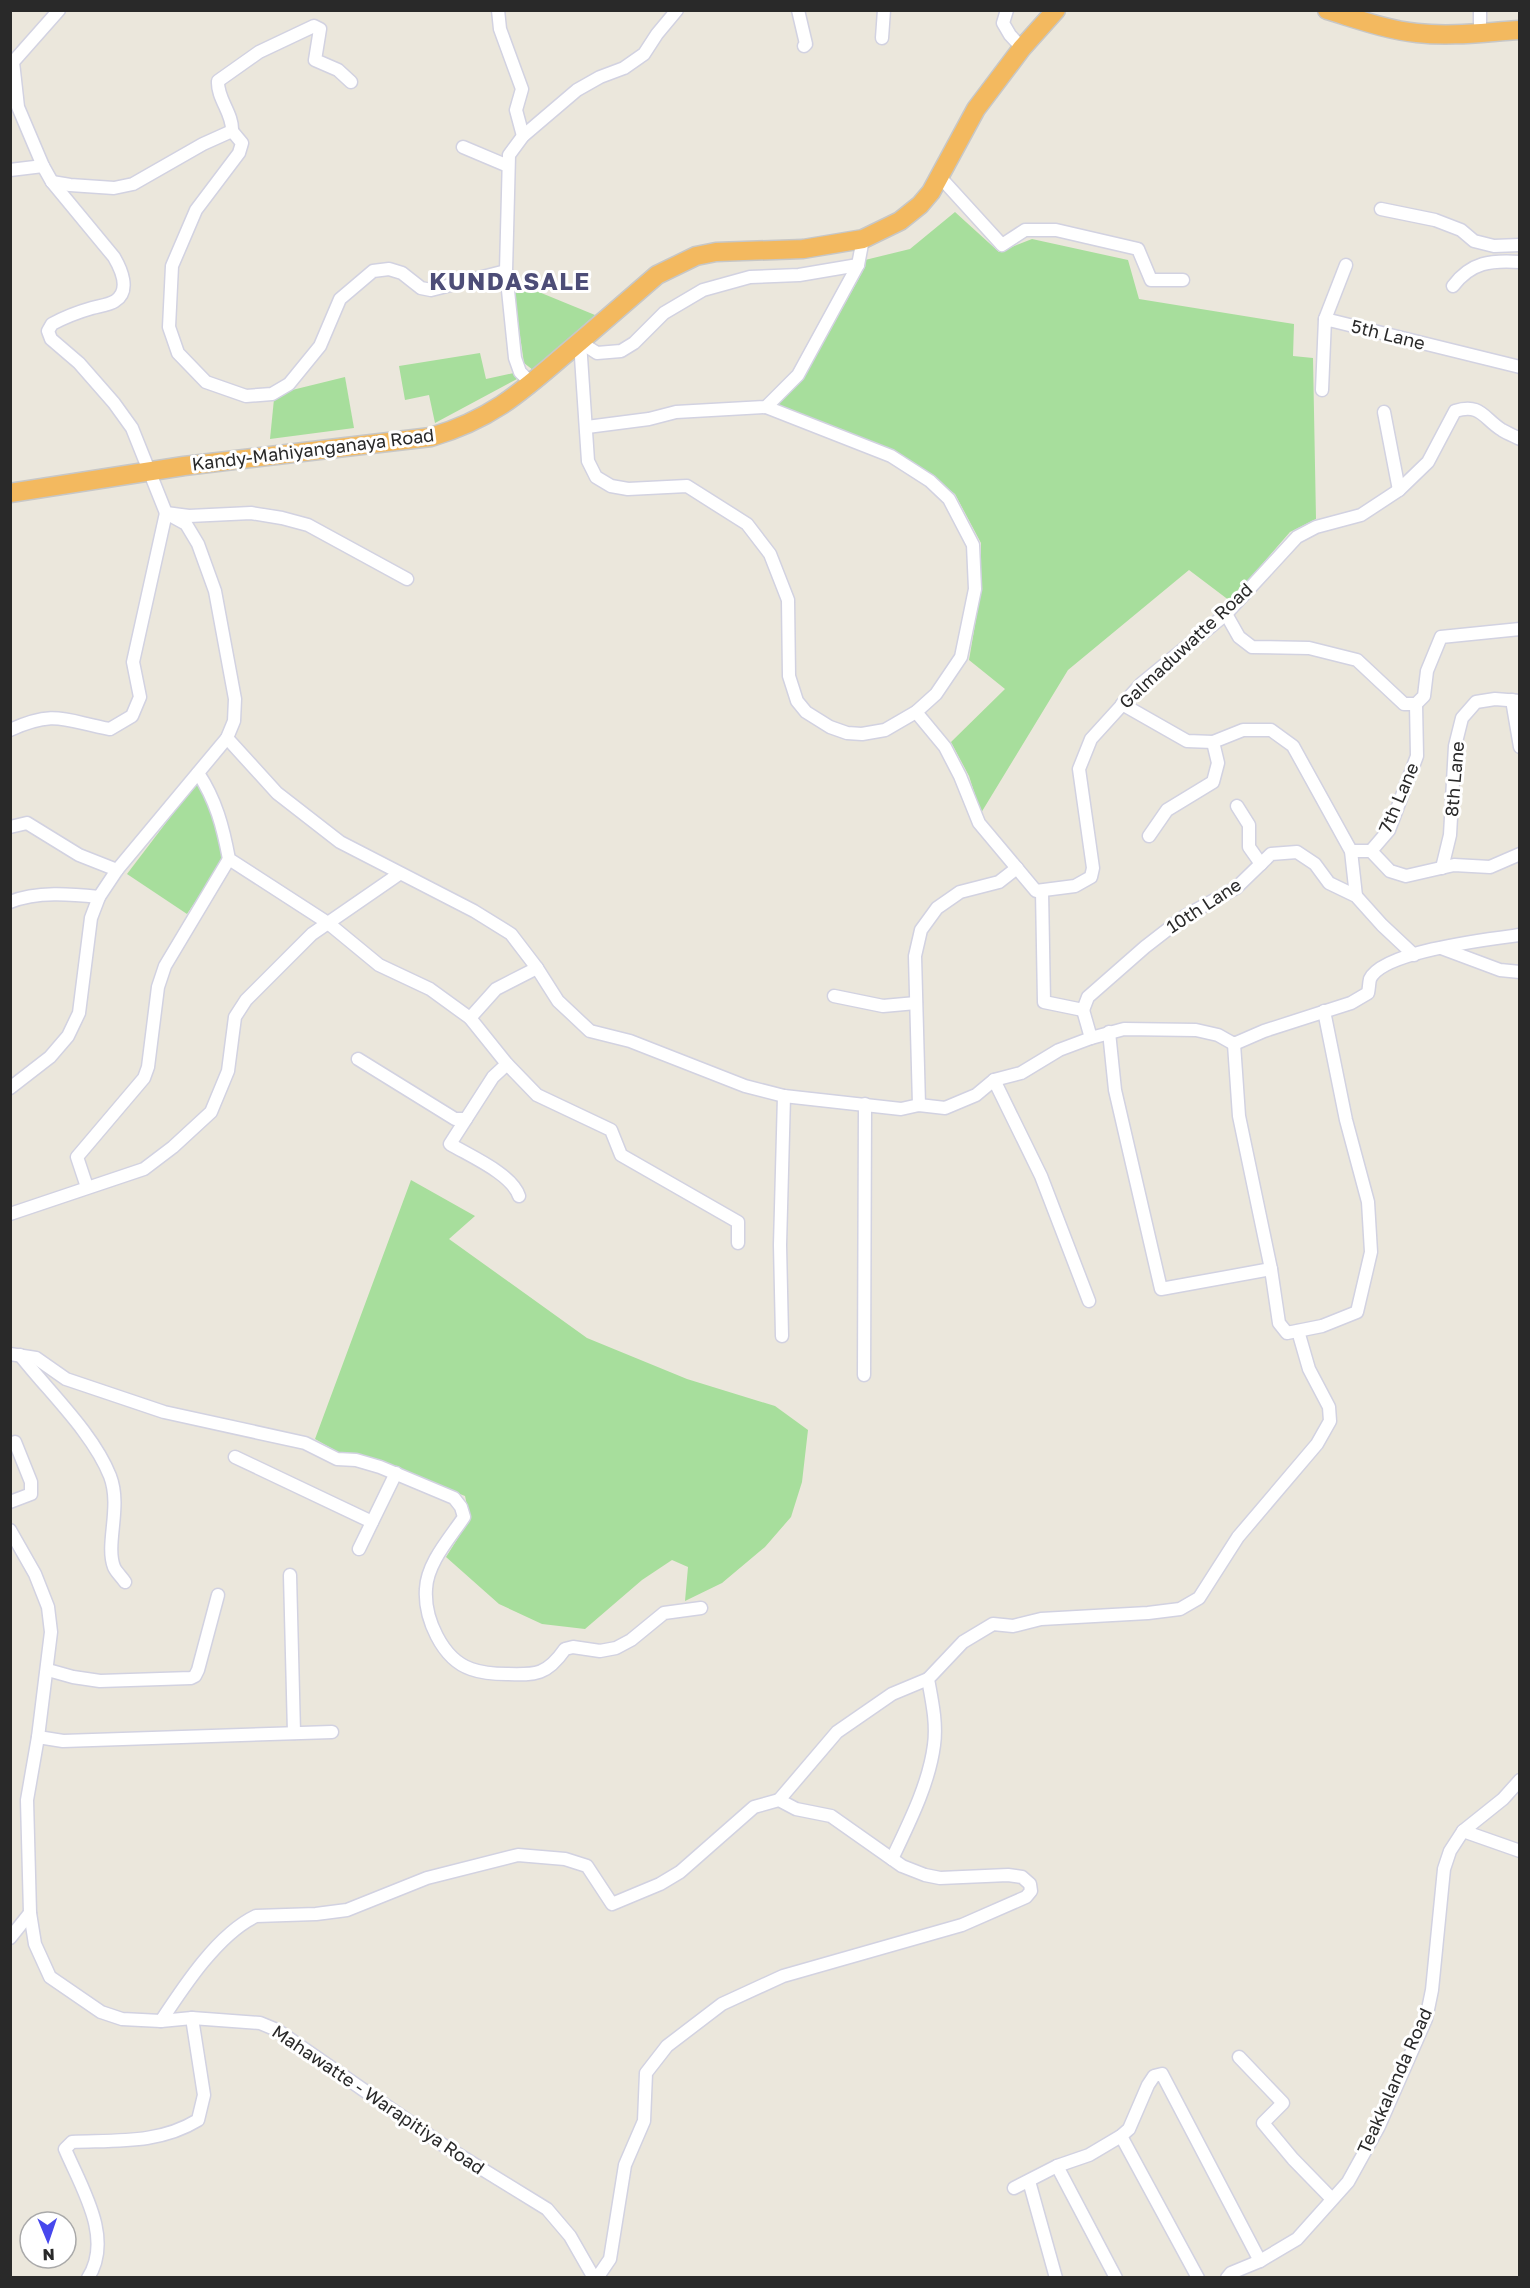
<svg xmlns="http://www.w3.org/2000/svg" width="1530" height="2288" viewBox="0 0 1530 2288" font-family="'Golos Text',sans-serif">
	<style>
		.green { fill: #a7de9c }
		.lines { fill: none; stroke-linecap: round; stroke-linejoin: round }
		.minor-casing { stroke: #d2d2e1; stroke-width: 15 }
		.highway-casing { stroke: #c7c7c7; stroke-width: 21 }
		.minor { stroke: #fff; stroke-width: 12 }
		.highway { stroke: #f3b95f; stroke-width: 18 }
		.labels { text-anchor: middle; stroke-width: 6; stroke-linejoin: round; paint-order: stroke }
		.street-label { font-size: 18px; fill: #292929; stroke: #fff }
		.district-label { font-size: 24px; font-weight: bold; letter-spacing: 1.5px; fill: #4d4d77; stroke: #fff }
	</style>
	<rect width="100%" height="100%" fill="#ebe7dc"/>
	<g class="green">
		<path d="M 955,212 L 999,252 L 1032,239 L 1128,260 L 1139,299 L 1294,324 L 1293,356 L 1313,358 L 1316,519 L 1290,532 L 1230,601 L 1189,570 L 1068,670 L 981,813 L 969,776 L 951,742 L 1005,689 L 969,660 L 981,590 L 981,543 L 955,494 L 895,451 L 776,404 L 804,378 L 863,271 L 865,260 L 910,249 Z"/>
		<path d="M 512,281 L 595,315 L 533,370 L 524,363 Z"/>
		<path d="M 480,353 L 486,379 L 514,373 L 517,379 L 435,423 L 429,395 L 405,400 L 399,366 Z"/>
		<path d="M 345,377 L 354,428 L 270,439 L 274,399 L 284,392 Z"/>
		<path d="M 197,782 L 210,804 L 223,860 L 187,914 L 127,874 Z"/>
		<path d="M 411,1180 L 475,1216 L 449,1239 L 587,1338 L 687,1379 L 775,1406 L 808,1430 L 802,1482 L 791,1517 L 765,1547 L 722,1583 L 685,1601 L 688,1567 L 672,1560 L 642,1580 L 585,1629 L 542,1624 L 499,1604 L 446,1557 L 470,1519 L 465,1496 L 360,1454 L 338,1452 L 315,1439 Z"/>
	</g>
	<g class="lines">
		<defs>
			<g id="minor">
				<path d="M 498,10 L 500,29 L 522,89 L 516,110 L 523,136"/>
				<path d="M 798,10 L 806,44 L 804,46"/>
				<path d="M 1007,10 L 1003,23 L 1010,35 L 1022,48"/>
				<path d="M 1480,34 L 1480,10"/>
				<path d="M 882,38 L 884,10"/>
				<path d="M 232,131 C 233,113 217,99 218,81 L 259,52 L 314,26 L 320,29 L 315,60 L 338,70 L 351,82"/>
				<path d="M 463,147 L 508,166"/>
				<path d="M 10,170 L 43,166"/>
				<path d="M 940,177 L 1002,245 L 1025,230 L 1056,230 L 1138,249 L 1151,280 L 1183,280"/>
				<path d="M 52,182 L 70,185 L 114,188 L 133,184 L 203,144 L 232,131 L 242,143 L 239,153 L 196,210 L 172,266 L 169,327 L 178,353 L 206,382 L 246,396 L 272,394 L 289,384 L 320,346 L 340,299 L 373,271 L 389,269 L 402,273 L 421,288 L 431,290 L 506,271"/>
				<path d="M 1381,209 L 1435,220 L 1461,230 L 1474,241 L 1494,246 L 1520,245"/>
				<path d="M 1453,286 C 1471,262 1491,260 1520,262"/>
				<path d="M 1325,319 L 1346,265"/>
				<path d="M 580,342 L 588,461 L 596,477 L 611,486 L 628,489 L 687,486 L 747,524 L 770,554 L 788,600 L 789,676 L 797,701 L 806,712 L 830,727 L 847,733 L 862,734 L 885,730 L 916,712 L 936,694 L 961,657 L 975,589 L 973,545 L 949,499 L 930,481 L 891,456 L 766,407"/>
				<path d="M 580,342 L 597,353 L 621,351 L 634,343 L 664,313 L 703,290 L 750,277 L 799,275 L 858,265"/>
				<path d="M 532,384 L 520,372 L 515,358 L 506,271 L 509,155 L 523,136 L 577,90 L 600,77 L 624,68 L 644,54 L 657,34 L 677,10"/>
				<path d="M 1322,390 L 1325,319 L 1520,367"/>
				<path d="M 1384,412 L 1399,490"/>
				<path d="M 587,427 L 649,419 L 676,412 L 766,407 L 798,375 L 858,265 L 863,239"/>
				<path d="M 1226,614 L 1239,637 L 1252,647 L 1309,648 L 1357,660 L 1404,704 L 1416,704 L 1424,696 L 1427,671 L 1441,637 L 1520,629"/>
				<path d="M 1512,700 L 1520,747"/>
				<path d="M 1122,704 L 1187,741 L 1213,742 L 1243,730 L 1271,730 L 1293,746 L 1351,851 L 1356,896"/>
				<path d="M 916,712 L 945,747 L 960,776 L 979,823 L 1036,891 L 1075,886 L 1091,877 L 1093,868 L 1079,769 L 1091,739 L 1141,684 L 1226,614 L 1297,537 L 1316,527 L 1361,515 L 1399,490 L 1428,462 L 1455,411 C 1481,403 1483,418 1502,430 C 1507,433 1514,436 1520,439"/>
				<path d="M 10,730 C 56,709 65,721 110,729 L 132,716 L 140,697 L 133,662 L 166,513 L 189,516 L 251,513 L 282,518 L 308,525 L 407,579"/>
				<path d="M 227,738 L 277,793 L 340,842 L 474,911 L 511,934 L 537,968 L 558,1001 L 590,1031 L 630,1041 L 745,1086 L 784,1096 L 901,1109 L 919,1105 L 945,1108 L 976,1095 L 994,1080 L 1021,1073 L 1059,1050 L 1091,1038"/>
				<path d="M 198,773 C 216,800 223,827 229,859 L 328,923 L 379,965 L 430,989 L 470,1018 L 507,1064 L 537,1095 L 611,1130 L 621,1155 L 738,1222 L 738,1243"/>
				<path d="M 1237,806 L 1249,825 L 1249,847 L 1261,864"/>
				<path d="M 10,827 L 27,823 L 79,855 L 117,870"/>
				<path d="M 1149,836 L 1167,810 L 1213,782 L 1218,763 L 1213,742"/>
				<path d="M 1351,851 L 1371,851 L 1390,871 L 1406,876 L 1454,865 L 1490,867 L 1520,854"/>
				<path d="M 1371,851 L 1389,830 L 1417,756 L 1416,704"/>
				<path d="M 1442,868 L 1450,835 L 1455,746 L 1462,718 L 1476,702 L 1495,699 L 1520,701"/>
				<path d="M 1042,891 L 1044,1002 L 1083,1010"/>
				<path d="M 10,902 C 37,891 71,894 99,897"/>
				<path d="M 1441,948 L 1500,970 L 1520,972"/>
				<path d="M 834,996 L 883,1006 L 916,1003"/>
				<path d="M 1083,1010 L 1091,1038 L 1124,1029 L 1196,1030 L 1218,1035 L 1234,1044 L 1264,1031 L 1351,1003 L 1368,993 C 1369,989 1369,983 1370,979 C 1383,951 1490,939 1520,935"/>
				<path d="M 1083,1010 L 1088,997 L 1145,947 L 1185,916 L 1236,888 L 1271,854 L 1297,852 L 1315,864 L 1329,883 L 1356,896 L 1382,925 L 1414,955"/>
				<path d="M 470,1018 L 496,989 L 537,968"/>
				<path d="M 1109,1032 L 1115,1090 L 1161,1289 L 1271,1269"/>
				<path d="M 1234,1044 L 1239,1116 L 1271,1269 L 1279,1323 L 1287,1333 L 1322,1326 L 1357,1312 L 1371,1252 L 1368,1202 L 1346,1120 L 1324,1011"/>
				<path d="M 358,1059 L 455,1119 L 466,1119 L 493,1077 L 507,1064"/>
				<path d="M 994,1080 L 1041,1176 L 1089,1301"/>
				<path d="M 10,1088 L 50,1057 L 68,1036 L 79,1013 L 91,918 L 99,897 L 117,870 L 227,738 L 234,721 L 235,699 L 215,591 L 198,544 L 186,524 L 166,513 L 132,428 L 114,403 L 79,363 L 51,339 L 48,331 L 52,324 C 65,317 78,312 92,308 C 99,306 109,305 115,301 C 131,291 121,269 114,257 L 52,182 L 43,166 L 18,107 L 13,62 L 59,10"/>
				<path d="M 919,1105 L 915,956 L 921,930 L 937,908 L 960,892 L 999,882 L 1017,868"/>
				<path d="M 466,1119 L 450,1144 C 470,1156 512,1174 519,1196"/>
				<path d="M 87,1187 L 77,1157 L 144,1078 L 148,1067 L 158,987 L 165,966 L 229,859"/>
				<path d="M 10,1214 L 144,1169 L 173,1147 L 211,1112 L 228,1071 L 235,1017 L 246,1000 L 312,934 L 399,874"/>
				<path d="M 782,1336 L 780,1245 L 784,1096"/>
				<path d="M 10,1354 L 36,1358 L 66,1379 L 164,1412 L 305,1443 L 337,1459 L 356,1460 L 380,1467 L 454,1498 L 461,1507 L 464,1517 C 450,1538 427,1563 426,1589 C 424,1618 442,1659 471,1669 C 482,1673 495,1674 507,1674 C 536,1675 547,1675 565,1649 L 573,1647 L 600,1651 L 616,1648 L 631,1640 L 664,1613 L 701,1608"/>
				<path d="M 20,1355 C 49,1392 93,1433 110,1476 C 122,1507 105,1544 114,1567 C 116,1572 122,1577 125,1582"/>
				<path d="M 864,1375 L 865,1104"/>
				<path d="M 235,1457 L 372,1522"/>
				<path d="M 10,1502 L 31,1494 L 31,1482 L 15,1442"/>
				<path d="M 10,1530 L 35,1574 L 48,1607 L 51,1632 L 38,1737 L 27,1800 L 30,1913 L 35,1944 L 50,1977 L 101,2012 L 122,2019 L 161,2021 L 192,2018 L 260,2023 L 277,2030 L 443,2145 L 547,2209 L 570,2236 L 594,2278"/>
				<path d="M 359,1549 L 396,1473"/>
				<path d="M 290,1575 L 294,1733"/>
				<path d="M 48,1670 L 73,1677 L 100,1681 L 191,1678 L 195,1676 L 198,1670 L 218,1595"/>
				<path d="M 38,1737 L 63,1741 L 332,1732"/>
				<path d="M 779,1800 L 837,1732 L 892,1694 L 928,1679"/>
				<path d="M 1463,1831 L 1520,1851"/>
				<path d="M 892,1859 C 909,1823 929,1784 934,1745 C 937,1723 932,1701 928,1679 L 963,1642 L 993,1624 L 1013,1626 L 1041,1619 L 1148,1613 L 1180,1609 L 1199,1598 L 1238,1537 L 1317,1444 L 1330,1421 L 1329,1407 L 1309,1369 L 1298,1331"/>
				<path d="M 10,1938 L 30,1913"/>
				<path d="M 161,2021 C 184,1986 218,1934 256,1916 L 316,1914 L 347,1910 L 427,1878 L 518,1855 L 565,1859 L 587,1866 L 612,1904 L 660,1884 L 680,1872 L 754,1807 L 779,1800 L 796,1809 L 831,1816 L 902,1866 L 925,1875 L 940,1878 L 1008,1875 L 1022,1877 L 1030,1884 L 1031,1891 L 1026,1897 L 962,1925 L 783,1976 L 722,2004 L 667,2046 L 646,2073 L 644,2121 L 625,2165 L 610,2259 L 597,2278"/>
				<path d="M 1239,2057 L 1283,2103 L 1263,2123 L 1293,2159 L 1332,2199"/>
				<path d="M 1121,2136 L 1198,2278"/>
				<path d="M 1057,2166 L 1116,2278"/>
				<path d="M 1029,2181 L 1056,2278"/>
				<path d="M 1014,2188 L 1057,2166 L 1089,2155 L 1121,2136 L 1129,2129 L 1148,2085 L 1154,2076 L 1162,2074 L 1260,2261"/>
				<path d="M 88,2278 C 114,2238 81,2187 65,2149 L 72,2142 C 116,2140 159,2144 198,2120 L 204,2095 L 192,2018"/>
				<path d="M 1227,2278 L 1231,2273 L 1260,2261 L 1297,2239 L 1348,2182 L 1379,2126 L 1426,2019 L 1432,1990 L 1444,1869 L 1450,1851 L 1463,1831 L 1503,1799 L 1520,1780"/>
			</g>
			<g id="highway">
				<path d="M 1327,10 C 1357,19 1387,30 1417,33 C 1452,37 1485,32 1520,30"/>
				<path d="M 10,493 L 184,466 L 431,437 C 489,420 518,395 563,356 C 595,329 626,302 657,275 L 696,256 L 716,252 L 803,249 L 863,239 L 900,221 L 920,205 L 931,192 L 976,109 L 1022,48 L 1056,10"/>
			</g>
		</defs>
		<use href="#minor" class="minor-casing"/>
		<use href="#highway" class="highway-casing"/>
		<use href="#minor" class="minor"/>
		<use href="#highway" class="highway"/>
	</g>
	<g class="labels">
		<g class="street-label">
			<text transform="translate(1388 335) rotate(14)" y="6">5th Lane</text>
			<text transform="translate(313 450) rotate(-7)" y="6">Kandy-Mahiyanganaya Road</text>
			<text transform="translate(1186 646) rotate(-43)" y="6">Galmaduwatte Road</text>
			<text transform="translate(1455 779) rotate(-85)" y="6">8th Lane</text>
			<text transform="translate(1399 798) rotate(-67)" y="6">7th Lane</text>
			<text transform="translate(1204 906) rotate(-33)" y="6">10th Lane</text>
			<text transform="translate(1395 2081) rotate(-66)" y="6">Teakkalanda Road</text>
			<text transform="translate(378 2100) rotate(34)" y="6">Mahawatte - Warapitiya Road</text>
		</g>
		<g class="district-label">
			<text x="510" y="290">KUNDASALE</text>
		</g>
	</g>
	<rect width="1530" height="2288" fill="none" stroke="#292929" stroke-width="24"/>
	<g transform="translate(48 2240) rotate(178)"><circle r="28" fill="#ffffff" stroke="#a9a9a9" stroke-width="1.5"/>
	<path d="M0-4.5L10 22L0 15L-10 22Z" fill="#4748ed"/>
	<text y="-9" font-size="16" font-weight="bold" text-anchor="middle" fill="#292929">N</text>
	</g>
</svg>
